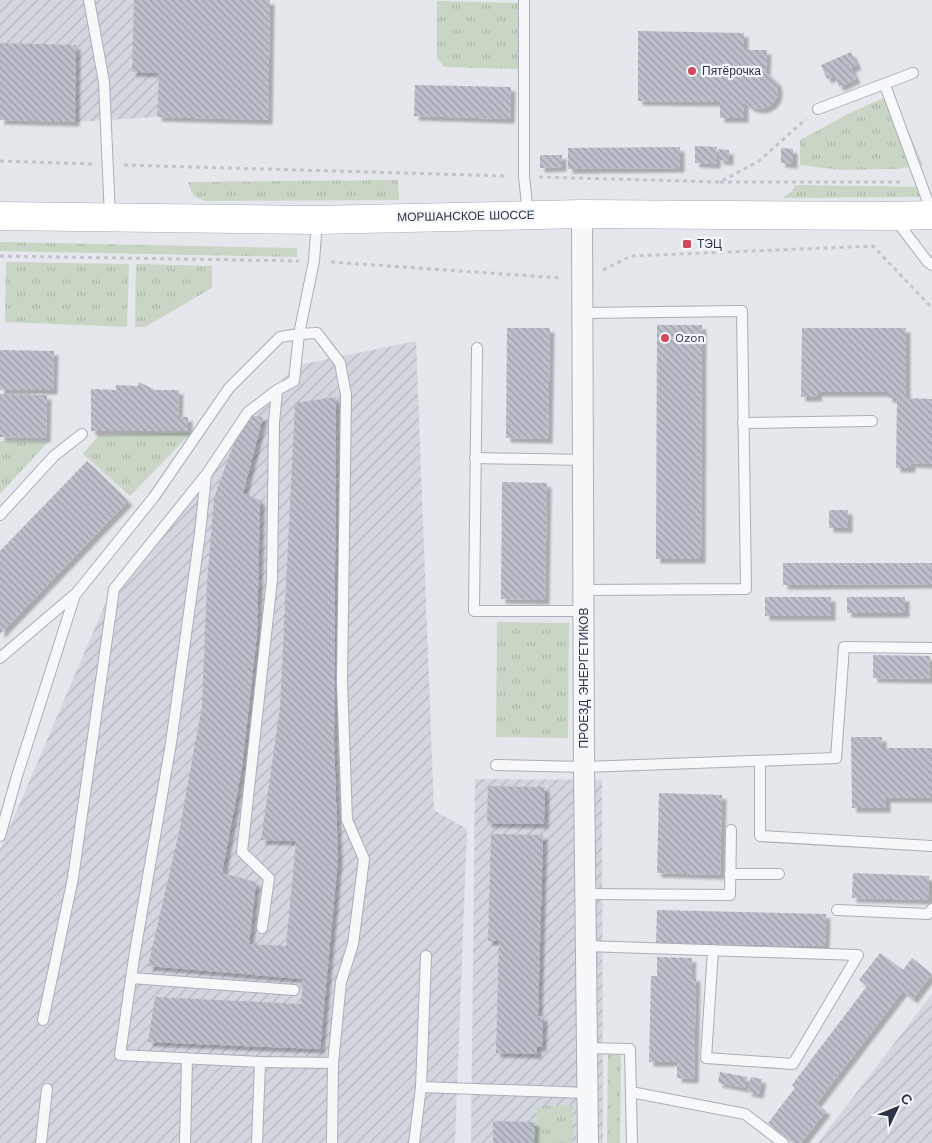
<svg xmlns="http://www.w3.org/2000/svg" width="932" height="1143" viewBox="0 0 932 1143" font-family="'Work Sans',sans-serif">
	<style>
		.industrial { fill: url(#industrial-furrows) }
		.grass { fill: url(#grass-tufts) }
		.building { fill: url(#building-back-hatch); filter: url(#shadow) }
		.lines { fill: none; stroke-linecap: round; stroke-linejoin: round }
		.lane-casing { stroke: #a9aeb7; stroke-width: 12 }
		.street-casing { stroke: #a9aeb7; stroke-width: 22 }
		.primary-casing { stroke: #a3abb8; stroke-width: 29 }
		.path { stroke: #c2c5cb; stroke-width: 3; stroke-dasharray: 4 4; stroke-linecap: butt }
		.lane { stroke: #f7f8fa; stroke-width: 10 }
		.street { stroke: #f7f8fa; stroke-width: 20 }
		.primary { stroke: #fff; stroke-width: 28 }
		.poi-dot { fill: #d1495b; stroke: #f4f6f9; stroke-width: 2 }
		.labels { text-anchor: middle; stroke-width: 4.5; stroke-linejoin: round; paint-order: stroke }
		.poi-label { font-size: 12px; fill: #2b3445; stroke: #f4f6f9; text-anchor: start }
		.street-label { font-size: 12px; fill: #2b3445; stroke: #f4f6f9 }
	</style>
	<defs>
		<pattern id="industrial-furrows" width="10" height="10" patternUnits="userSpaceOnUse" patternTransform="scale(1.25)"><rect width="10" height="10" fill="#d2d6de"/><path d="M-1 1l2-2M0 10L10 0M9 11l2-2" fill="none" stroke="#b4b8c0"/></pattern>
		<pattern id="grass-tufts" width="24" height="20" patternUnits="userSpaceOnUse" patternTransform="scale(1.25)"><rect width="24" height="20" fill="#c9d6c5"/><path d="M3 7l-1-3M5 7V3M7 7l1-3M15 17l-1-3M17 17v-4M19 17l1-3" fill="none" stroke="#adb8ab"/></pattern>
		<pattern id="building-back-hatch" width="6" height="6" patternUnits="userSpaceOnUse" patternTransform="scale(1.25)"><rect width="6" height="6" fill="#bbc0ca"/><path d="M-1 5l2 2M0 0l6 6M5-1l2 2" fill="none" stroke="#989da6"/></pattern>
		<filter id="shadow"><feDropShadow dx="4.5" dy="4.5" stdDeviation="1" flood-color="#0004"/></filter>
	</defs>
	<rect width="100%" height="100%" fill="#e4e7ec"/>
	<g class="industrial">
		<path d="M 0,0 L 270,0 L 268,120 L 157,117 L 75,122 L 0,120 Z"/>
		<path d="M 416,341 L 434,810 L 467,829 L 455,1143 L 0,1143 L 0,850 L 109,595 L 251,408 L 299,365 Z"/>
		<path d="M 475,779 L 602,780 L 603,1143 L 471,1143 Z"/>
		<path d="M 932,994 L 932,1143 L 818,1143 Z"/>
	</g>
	<g class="grass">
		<path d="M 437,1 L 522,3 L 519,69 L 444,67 L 437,58 Z"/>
		<path d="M 892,94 L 923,165 L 896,169 L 841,170 L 800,165 L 800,140 L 848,114 Z"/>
		<path d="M 398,180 L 399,200 L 206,201 C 193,197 192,195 188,182 Z"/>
		<path d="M 795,185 L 925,187 L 923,195 L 917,197 L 783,198 L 792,191 Z"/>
		<path d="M 0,242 L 297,248 L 297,257 L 0,251 Z"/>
		<path d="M 6,262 L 129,264 L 127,327 L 5,322 Z"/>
		<path d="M 136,264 L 212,266 L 212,288 L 145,327 L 135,327 Z"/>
		<path d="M 191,433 L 130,496 L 83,454 L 99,435 Z"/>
		<path d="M 0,441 L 48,442 L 0,494 Z"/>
		<path d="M 497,622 L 569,623 L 568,738 L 496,737 Z"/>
		<path d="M 608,1054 L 621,1055 L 620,1143 L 607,1143 Z"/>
		<path d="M 537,1106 L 573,1106 L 572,1143 L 536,1143 Z"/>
	</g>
	<g class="building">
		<path d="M 134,0 L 270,0 L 268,120 L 157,117 L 159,73 L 132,72 Z"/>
		<path d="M 638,31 L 744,33 L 744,50 L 767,50 L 766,73 L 772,77 L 777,82 L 778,90 L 777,97 L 772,104 L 765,108 L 758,109 L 750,107 L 744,102 L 744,118 L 720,118 L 720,102 L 638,101 Z"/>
		<path d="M 0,43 L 76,45 L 75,122 L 0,120 Z"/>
		<path d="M 851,52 L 857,65 L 851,68 L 856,79 L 839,87 L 835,76 L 827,79 L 821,65 Z"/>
		<path d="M 415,85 L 511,87 L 510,119 L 414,116 Z"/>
		<path d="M 695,146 L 717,147 L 716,164 L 695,163 Z"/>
		<path d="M 680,147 L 680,168 L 568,169 L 568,148 Z"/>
		<path d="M 781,148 L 793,149 L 793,164 L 781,163 Z"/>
		<path d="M 719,149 L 729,150 L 729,161 L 719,160 Z"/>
		<path d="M 540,155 L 562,155 L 562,167 L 540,168 Z"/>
		<path d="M 657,325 L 702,325 L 701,559 L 656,559 Z"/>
		<path d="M 507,328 L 550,328 L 548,439 L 506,438 Z"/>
		<path d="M 802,328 L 906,328 L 906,398 L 932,399 L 932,464 L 911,463 L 911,468 L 896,468 L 897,398 L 888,398 L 888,392 L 817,392 L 818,397 L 801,397 Z"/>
		<path d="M 0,350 L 54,351 L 53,390 L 0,390 Z"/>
		<path d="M 139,382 L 155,390 L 179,390 L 178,417 L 188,417 L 188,431 L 91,431 L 91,389 L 116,390 L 116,385 L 138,386 Z"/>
		<path d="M 0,394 L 47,395 L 46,438 L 0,437 Z"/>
		<path d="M 336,397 L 334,742 L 338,859 L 320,1049 L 148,1042 L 155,997 L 301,1004 L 303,979 L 148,966 L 179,832 L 202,706 L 207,583 L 214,498 L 244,415 L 263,417 L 243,493 L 260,500 L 257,634 L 242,767 L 222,873 L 256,882 L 249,944 L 286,946 L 296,841 L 261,840 L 280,708 L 295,403 Z"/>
		<path d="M 87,461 L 128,501 L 0,634 L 0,551 Z"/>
		<path d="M 502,482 L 547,483 L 545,600 L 501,599 Z"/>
		<rect x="829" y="510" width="19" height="18"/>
		<path d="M 783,563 L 932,563 L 932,584 L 783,585 Z"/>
		<rect x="765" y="597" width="66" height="19"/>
		<rect x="847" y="597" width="58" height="16"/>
		<path d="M 873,655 L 930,656 L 929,679 L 873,678 Z"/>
		<path d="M 851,737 L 882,737 L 882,748 L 932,748 L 932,798 L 886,798 L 886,808 L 852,808 Z"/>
		<path d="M 488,786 L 545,787 L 544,824 L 487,823 Z"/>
		<path d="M 659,793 L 722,795 L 720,875 L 657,873 Z"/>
		<path d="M 491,834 L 543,835 L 538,1016 L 543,1016 L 542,1047 L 537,1047 L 537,1054 L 496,1053 L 499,941 L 488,941 Z"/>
		<path d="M 853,873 L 929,876 L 929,900 L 852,898 Z"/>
		<path d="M 657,910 L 826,914 L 825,946 L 656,943 Z"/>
		<path d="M 880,953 L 903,970 L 912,958 L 932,974 L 913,999 L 903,991 L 816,1104 L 826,1111 L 801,1143 L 794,1143 L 768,1123 L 795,1088 L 792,1085 L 867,986 L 859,980 Z"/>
		<path d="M 657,957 L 692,958 L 691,977 L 696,977 L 694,1079 L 677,1078 L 677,1062 L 649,1062 L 651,976 L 657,976 Z"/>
		<path d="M 720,1072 L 747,1077 L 745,1088 L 718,1083 Z"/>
		<path d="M 751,1077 L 762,1079 L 759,1094 L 747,1092 Z"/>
		<path d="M 493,1121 L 535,1122 L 534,1143 L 493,1143 Z"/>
	</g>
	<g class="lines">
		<defs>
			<g id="lane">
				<path d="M 89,0 L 104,82 L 110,217"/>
				<path d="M 524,0 L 524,177 L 528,213"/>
				<path d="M 885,85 L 932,213"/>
				<path d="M 818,109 L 913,73"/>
				<path d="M 895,219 L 927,261 L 932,265"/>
				<path d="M 583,313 L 742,311 L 746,589 L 584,590"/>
				<path d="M 317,333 L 340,363 L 346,395 L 342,681 L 347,820 L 364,859 L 353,944 L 341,982 L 333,1063 L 260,1062 L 120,1055 L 134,958 L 171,743 L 200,533 L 206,475 L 248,412 L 277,390 L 294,381 L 299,334 Z"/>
				<path d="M 477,348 L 474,611 L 584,611"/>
				<path d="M 743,423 L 872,421"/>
				<path d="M 475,458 L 583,460"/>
				<path d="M 0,515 L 54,456 L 82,434"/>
				<path d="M 0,658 L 74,595"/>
				<path d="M 760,761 L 760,836 L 932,846"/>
				<path d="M 496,765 L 584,767 L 836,758 L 844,647 L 932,648"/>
				<path d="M 0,836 L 17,776 L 75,595 L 154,497 L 229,388 L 280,337 L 299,334 L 314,261 L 317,221"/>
				<path d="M 730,874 L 779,874"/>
				<path d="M 585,894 L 730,895 L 731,830"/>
				<path d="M 837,910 L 928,914 L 932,909"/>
				<path d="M 262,928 L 269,878 L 242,852 L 272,580 L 274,423 L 277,390"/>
				<path d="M 586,946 L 858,955 L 793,1064 L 706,1058 L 713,950"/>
				<path d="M 426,956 L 421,1087 L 588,1093"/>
				<path d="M 131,978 L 294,990"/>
				<path d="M 43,1020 L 73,878 L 114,589 L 205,476"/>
				<path d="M 587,1048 L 630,1049 L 632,1143"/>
				<path d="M 631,1092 L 745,1114 L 783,1143"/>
				<path d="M 41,1143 L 47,1089"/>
				<path d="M 185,1143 L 187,1059"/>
				<path d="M 257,1143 L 260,1062"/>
				<path d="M 332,1143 L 333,1063"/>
				<path d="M 414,1143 L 421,1087"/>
			</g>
			<path id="street" d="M 582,214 L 584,767 L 588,1143"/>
			<path id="primary" d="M 0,216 L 317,220 L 582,214 L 892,216 L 932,215"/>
		</defs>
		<use href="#lane" class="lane-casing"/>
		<use href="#street" class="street-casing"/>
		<use href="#primary" class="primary-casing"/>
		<g class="path">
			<path d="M 0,161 L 93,164"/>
			<path d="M 124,165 L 508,176"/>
			<path d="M 539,177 L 720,182 L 759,161 L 806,119"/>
			<path d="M 720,182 L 904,182"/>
			<path d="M 0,256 L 299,261"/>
			<path d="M 331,262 L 561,278"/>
			<path d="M 603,270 L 631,256 L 873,246 L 932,308"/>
		</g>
		<use href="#lane" class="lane"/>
		<use href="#street" class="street"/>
		<use href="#primary" class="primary"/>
	</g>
	<g class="poi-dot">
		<circle cx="692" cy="71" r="5"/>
		<rect x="682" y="239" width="10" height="10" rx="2.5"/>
		<circle cx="665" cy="338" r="5"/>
	</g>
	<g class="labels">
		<g class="poi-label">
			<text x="702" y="75">Пятёрочка</text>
			<text x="697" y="248">ТЭЦ</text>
			<text x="675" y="342">Ozon</text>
		</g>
		<g class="street-label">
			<text transform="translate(466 216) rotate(-1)" y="4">МОРШАНСКОЕ ШОССЕ</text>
			<text transform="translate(584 678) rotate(-90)" y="4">ПРОЕЗД ЭНЕРГЕТИКОВ</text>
		</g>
	</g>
	<g transform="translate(897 1108) rotate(47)" stroke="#f4f6f9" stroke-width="4" paint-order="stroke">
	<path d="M0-4L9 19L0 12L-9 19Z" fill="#2b3445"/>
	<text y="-8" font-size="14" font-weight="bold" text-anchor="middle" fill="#2b3445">С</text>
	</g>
</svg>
